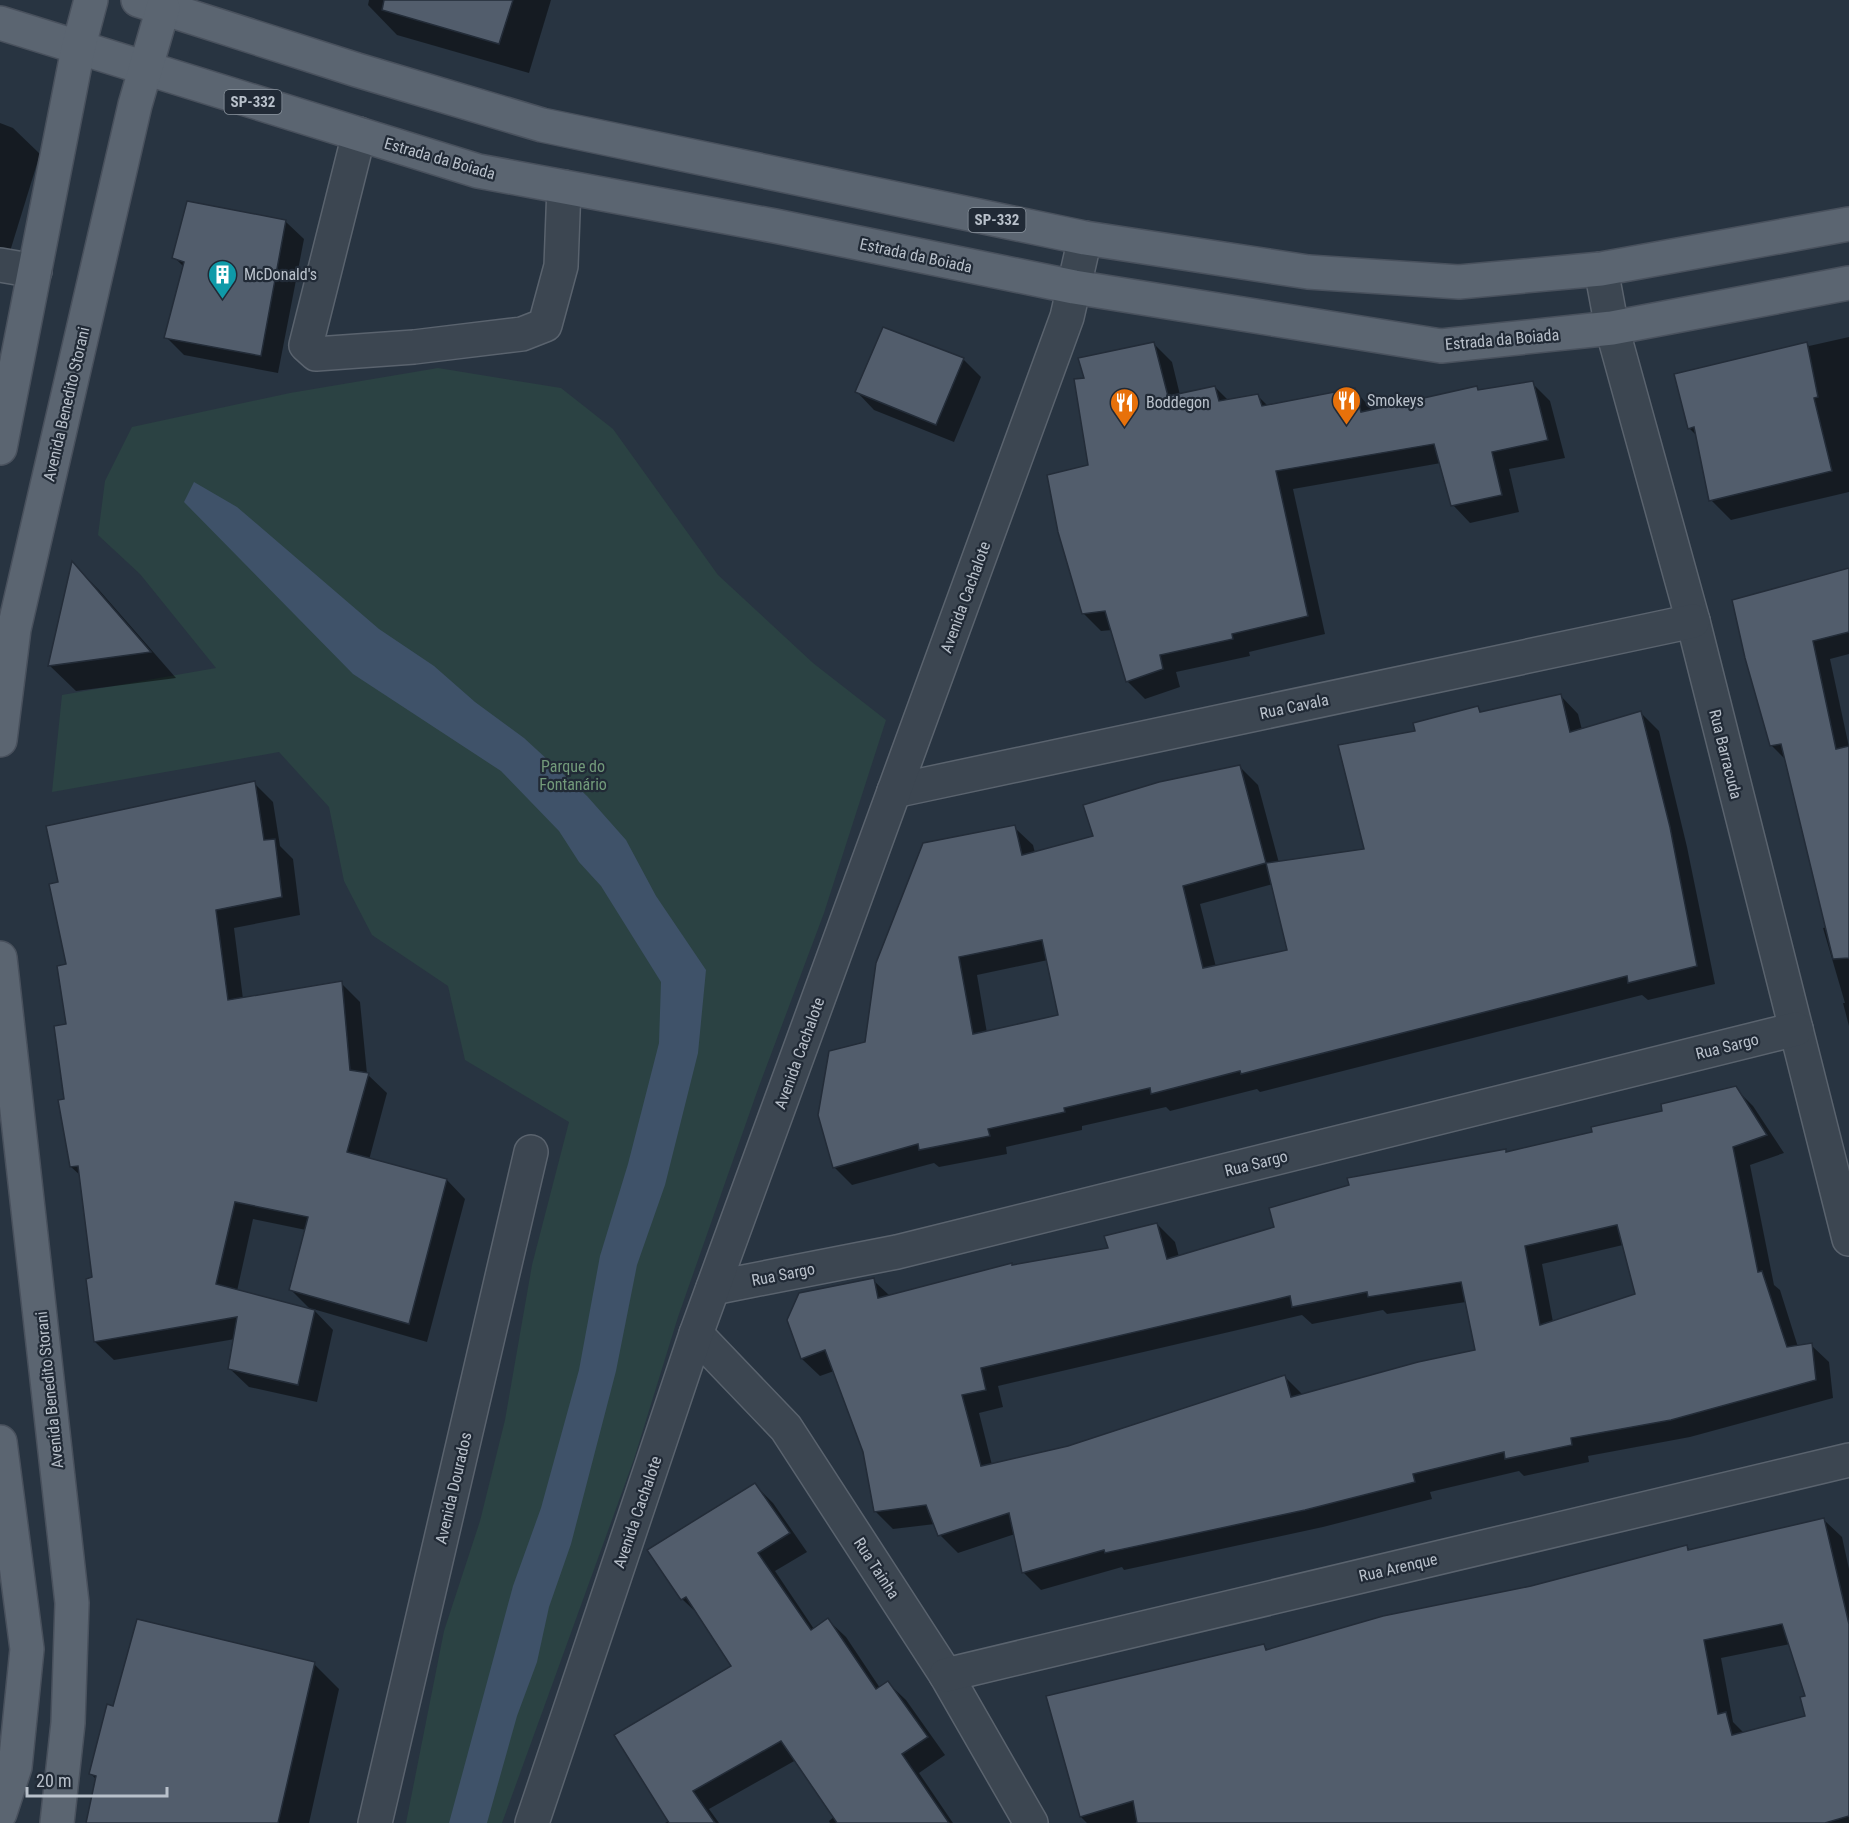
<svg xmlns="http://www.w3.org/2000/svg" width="1849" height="1823" viewBox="0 0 1849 1823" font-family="'Roboto Condensed',sans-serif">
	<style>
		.green { fill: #2b4243 }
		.water { fill: #3f5269 }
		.shadow { fill: #0007; fill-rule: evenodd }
		.building { fill: #525d6c; stroke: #232c38; stroke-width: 1.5; fill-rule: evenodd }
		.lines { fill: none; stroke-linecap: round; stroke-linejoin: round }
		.minor-casing { stroke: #5a636e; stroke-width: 36 }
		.major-casing { stroke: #49515d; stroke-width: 36 }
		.minor { stroke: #3c4651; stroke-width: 33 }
		.major { stroke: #5b6571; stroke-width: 33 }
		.labels { text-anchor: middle; stroke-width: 4.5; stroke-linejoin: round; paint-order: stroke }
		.shield { fill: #212a36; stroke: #8b949e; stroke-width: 1.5 }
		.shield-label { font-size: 15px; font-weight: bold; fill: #b9c1cb }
		.street-label { font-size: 16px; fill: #b9c1cb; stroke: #212a36 }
		.poi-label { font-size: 16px; fill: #b9c1cb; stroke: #212a36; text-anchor: start }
		.park-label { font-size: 16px; fill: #729a7a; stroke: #212a36 }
	</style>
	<rect width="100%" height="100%" fill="#283441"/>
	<path class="green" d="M 438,368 L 561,388 L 613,429 L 718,575 L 813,663 L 886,720 L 824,913 L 758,1089 L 678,1317 L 634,1459 L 502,1823 L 406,1823 L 444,1631 L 480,1521 L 505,1420 L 532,1265 L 569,1122 L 465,1060 L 448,986 L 372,935 L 344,881 L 329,807 L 279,752 L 52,792 L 62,695 L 216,668 L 140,574 L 98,535 L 105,481 L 132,427 L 290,393 Z"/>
	<path class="water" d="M 194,482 L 237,507 L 379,629 L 434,666 L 475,702 L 524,738 L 587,796 L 626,840 L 656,896 L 706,970 L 698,1053 L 665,1185 L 637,1265 L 616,1371 L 571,1544 L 549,1607 L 537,1662 L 517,1716 L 487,1823 L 449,1823 L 513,1586 L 541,1508 L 579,1370 L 600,1256 L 628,1164 L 659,1043 L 661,982 L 601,886 L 579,862 L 559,831 L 501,771 L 353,674 L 184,502 Z"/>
	<g class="shadow">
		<path d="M 369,0 L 551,0 L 529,73 L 397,35 L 368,5 Z"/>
		<path d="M 0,123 L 13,128 L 40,154 L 8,258 L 0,256 Z"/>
		<path d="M 188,203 L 286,222 L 304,239 L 278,373 L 184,355 L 166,337 L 184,267 L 174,257 Z"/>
		<path d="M 1849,337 L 1849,492 L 1731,520 L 1711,500 L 1697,436 L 1689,428 L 1807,344 L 1809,346 Z"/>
		<path d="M 1154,344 L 1172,362 L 1180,395 L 1215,387 L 1229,401 L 1258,396 L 1268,406 L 1354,389 L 1373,411 L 1477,388 L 1480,392 L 1532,383 L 1550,401 L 1565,458 L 1509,469 L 1519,512 L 1470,523 L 1453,505 L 1441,463 L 1293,489 L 1325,634 L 1249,652 L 1250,656 L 1176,672 L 1180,687 L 1145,699 L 1127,681 L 1112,630 L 1101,631 L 1083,613 L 1090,466 L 1086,380 Z"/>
		<path d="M 963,359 L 981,377 L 954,442 L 874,410 L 857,392 Z"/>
		<path d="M 73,564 L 99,590 L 176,678 L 76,691 L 49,665 Z"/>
		<path d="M 1849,570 L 1849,654 L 1830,659 L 1849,747 L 1849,1026 L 1843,1003 L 1845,1003 L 1823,928 L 1828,927 L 1787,761 L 1772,746 L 1746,658 Z"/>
		<path d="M 1560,695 L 1578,714 L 1582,730 L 1641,713 L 1659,731 L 1687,847 L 1715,984 L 1648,1000 L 1642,995 L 1260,1092 L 1257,1089 L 1170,1111 L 1166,1107 L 1082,1126 L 1082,1130 L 1006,1147 L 1007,1154 L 939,1167 L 934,1163 L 852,1185 L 834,1167 L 1014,827 L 1033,845 L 1035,853 L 1095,837 L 1240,767 L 1258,785 L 1279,863 L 1366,850 L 1417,733 L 1478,708 L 1482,713 ZM 1273,884 L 1289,951 L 1216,967 L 1200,904 ZM 1048,960 L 1060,1016 L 987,1033 L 977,975 Z"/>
		<path d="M 254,783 L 273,802 L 280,846 L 293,859 L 300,915 L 234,928 L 243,999 L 341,983 L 360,1002 L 367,1074 L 387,1093 L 369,1160 L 447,1180 L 465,1199 L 427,1342 L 313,1309 L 333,1330 L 317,1402 L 249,1387 L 230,1369 L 235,1339 L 114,1360 L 95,1342 L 94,1279 L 81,1176 L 71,1167 L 66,1100 L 68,965 L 60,883 ZM 253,1219 L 306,1230 L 291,1290 L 311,1310 L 237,1291 Z"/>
		<path d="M 1735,1088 L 1753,1106 L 1784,1153 L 1750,1165 L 1774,1285 L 1780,1290 L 1798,1347 L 1811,1345 L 1829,1362 L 1833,1398 L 1690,1437 L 1588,1456 L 1589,1462 L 1524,1476 L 1519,1471 L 1430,1492 L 1432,1499 L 1323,1527 L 1124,1570 L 1122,1567 L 1041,1590 L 1023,1572 L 1015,1534 L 958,1553 L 940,1535 L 935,1524 L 893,1529 L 876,1512 L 864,1452 L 834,1371 L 820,1376 L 802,1359 L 789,1320 L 873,1280 L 890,1296 L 1011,1264 L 1013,1266 L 1109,1249 L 1157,1224 L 1175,1242 L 1179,1257 L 1276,1228 L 1505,1150 L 1508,1153 L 1594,1133 ZM 1623,1245 L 1636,1295 L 1553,1322 L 1542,1264 ZM 1466,1302 L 1477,1351 L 1302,1394 L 1284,1376 L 1068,1447 L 992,1465 L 979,1413 L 1003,1407 L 998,1386 L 1302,1315 L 1312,1324 L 1383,1310 L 1387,1314 Z"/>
		<path d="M 755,1485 L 773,1503 L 807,1552 L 775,1571 L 814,1629 L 828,1620 L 846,1637 L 880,1688 L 888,1683 L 906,1700 L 945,1755 L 919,1773 L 953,1823 L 830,1823 L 829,1821 L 834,1817 L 796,1760 L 709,1809 L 719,1823 L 665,1823 L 669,1821 L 733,1666 L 700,1616 L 682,1599 Z"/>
		<path d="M 1824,1520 L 1842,1537 L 1849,1569 L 1849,1823 L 1238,1823 L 1167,1813 L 1135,1823 L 1087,1823 L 1081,1817 L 1264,1646 L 1269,1651 L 1687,1547 L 1691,1551 ZM 1790,1644 L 1807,1697 L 1807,1717 L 1744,1733 L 1733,1722 L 1721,1658 Z"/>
		<path d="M 314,1664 L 339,1689 L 309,1823 L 87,1823 L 97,1780 L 91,1774 L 114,1707 Z"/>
	</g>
	<g class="building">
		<path d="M 384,0 L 513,0 L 499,44 L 382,10 Z"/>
		<path d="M 187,201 L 286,220 L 261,356 L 164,338 L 184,262 L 172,258 Z"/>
		<path d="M 883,327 L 964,358 L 936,425 L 855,392 Z"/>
		<path d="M 1154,342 L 1168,396 L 1215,386 L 1219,401 L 1258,394 L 1262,406 L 1355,388 L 1361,412 L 1477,386 L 1478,390 L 1533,381 L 1548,440 L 1492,452 L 1502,495 L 1451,506 L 1434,444 L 1276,471 L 1308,616 L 1232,634 L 1233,639 L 1160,655 L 1163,669 L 1126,682 L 1105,611 L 1082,614 L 1058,532 L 1047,475 L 1088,465 L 1074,379 L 1084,378 L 1078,358 Z"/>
		<path d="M 1807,342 L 1818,397 L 1814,398 L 1832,471 L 1709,501 L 1694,427 L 1688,429 L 1674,374 Z"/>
		<path d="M 72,561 L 151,652 L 48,666 Z"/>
		<path d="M 1849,568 L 1849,632 L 1813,641 L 1836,749 L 1849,746 L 1849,958 L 1833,959 L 1781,744 L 1770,746 L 1745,658 L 1732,600 Z"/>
		<path d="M 1561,694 L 1570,732 L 1641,711 L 1670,827 L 1697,966 L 1628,983 L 1627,976 L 1241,1074 L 1240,1071 L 1151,1094 L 1150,1088 L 1064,1108 L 1065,1112 L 988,1129 L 990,1136 L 919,1150 L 918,1144 L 833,1168 L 818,1115 L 829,1051 L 865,1042 L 876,963 L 923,843 L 1015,825 L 1022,855 L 1093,836 L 1083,805 L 1159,782 L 1240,765 L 1266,863 L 1364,849 L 1338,745 L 1415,731 L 1413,723 L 1478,706 L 1480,712 ZM 1266,863 L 1287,950 L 1203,968 L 1183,886 ZM 1042,940 L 1058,1015 L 973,1034 L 959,957 Z"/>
		<path d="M 255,781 L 264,840 L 275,839 L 282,897 L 216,910 L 228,1000 L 342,981 L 350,1070 L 369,1073 L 347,1152 L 447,1179 L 409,1324 L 289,1290 L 308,1217 L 235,1202 L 216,1284 L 315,1310 L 298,1385 L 228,1369 L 237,1317 L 94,1342 L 86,1279 L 92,1277 L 78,1166 L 70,1167 L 58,1100 L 64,1099 L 54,1026 L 66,1024 L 57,966 L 66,964 L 49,884 L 58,882 L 46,826 Z"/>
		<path d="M 1736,1086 L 1767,1135 L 1733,1147 L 1758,1272 L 1762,1271 L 1787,1347 L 1812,1343 L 1816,1380 L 1671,1420 L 1571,1438 L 1572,1445 L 1505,1459 L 1504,1452 L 1413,1474 L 1415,1482 L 1305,1510 L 1105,1553 L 1104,1550 L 1022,1573 L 1009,1513 L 938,1536 L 926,1505 L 874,1512 L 863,1452 L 825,1350 L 801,1359 L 787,1320 L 799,1293 L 874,1278 L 878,1298 L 1012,1263 L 1012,1265 L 1108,1248 L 1104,1236 L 1157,1223 L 1167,1259 L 1274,1227 L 1269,1208 L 1349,1185 L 1347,1178 L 1506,1149 L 1506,1152 L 1592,1132 L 1591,1127 L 1662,1111 L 1661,1104 ZM 1617,1225 L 1635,1294 L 1540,1325 L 1525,1246 ZM 1461,1282 L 1475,1350 L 1418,1362 L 1291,1397 L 1285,1375 L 1068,1446 L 981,1466 L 962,1395 L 986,1390 L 981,1368 L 1290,1296 L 1292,1307 L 1367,1292 L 1368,1297 Z"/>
		<path d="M 755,1483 L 790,1533 L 758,1553 L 811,1630 L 828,1618 L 876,1689 L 888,1681 L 928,1737 L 902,1754 L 949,1823 L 837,1823 L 781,1741 L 693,1791 L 715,1823 L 669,1823 L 614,1735 L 731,1666 L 686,1597 L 681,1600 L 647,1550 Z"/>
		<path d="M 1824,1518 L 1849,1624 L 1849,1816 L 1825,1823 L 1137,1823 L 1133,1801 L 1080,1817 L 1046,1696 L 1264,1644 L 1266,1650 L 1383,1616 L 1531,1586 L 1687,1545 L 1688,1550 ZM 1782,1624 L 1805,1696 L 1800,1697 L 1805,1716 L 1732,1735 L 1726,1712 L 1718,1714 L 1704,1640 Z"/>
		<path d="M 137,1619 L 315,1662 L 278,1823 L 86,1823 L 96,1776 L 89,1774 L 107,1704 L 113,1706 Z"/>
	</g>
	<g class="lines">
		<defs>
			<g id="minor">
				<path d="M 359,134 L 306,345 L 316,354 L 414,347 L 522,334 L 545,325 L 561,266 L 564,187"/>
				<path d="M 0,265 L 35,271"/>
				<path d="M 1601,269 L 1612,328 L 1693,621 L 1849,1239"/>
				<path d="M 894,791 L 1693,621"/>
				<path d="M 713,1288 L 897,1252 L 1796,1029"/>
				<path d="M 696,1334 L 786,1428 L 946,1675 L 1031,1823"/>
				<path d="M 946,1675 L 1849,1460"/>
				<path d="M 375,1823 L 531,1152"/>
				<path d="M 532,1823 L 696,1334 L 1067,317 L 1085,238"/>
			</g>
			<g id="major">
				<path d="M 138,0 L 357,70 L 542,125 L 1085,238 L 1308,272 L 1459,282 L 1601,269 L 1849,224"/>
				<path d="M 0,23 L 478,171 L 775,226 L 1074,287 L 1441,346 L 1612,328 L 1849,283"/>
				<path d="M 0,448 L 78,49 L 91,0"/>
				<path d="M 0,740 L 14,629 L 135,105 L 163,8"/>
				<path d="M 0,958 L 72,1603 L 68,1723 L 57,1823"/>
				<path d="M 0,1442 L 27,1649 L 15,1767 L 0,1813"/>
			</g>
		</defs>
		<use href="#minor" class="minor-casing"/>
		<use href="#major" class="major-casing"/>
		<use href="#minor" class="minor"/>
		<use href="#major" class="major"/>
	</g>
	<defs>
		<symbol id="building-pin" viewBox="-11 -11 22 30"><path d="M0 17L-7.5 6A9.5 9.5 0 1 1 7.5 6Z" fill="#0f9aa8" stroke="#212a36"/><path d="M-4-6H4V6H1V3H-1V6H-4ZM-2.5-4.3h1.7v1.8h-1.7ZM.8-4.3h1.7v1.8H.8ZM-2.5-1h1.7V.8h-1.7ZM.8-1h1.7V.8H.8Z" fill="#fff"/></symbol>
		<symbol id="restaurant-pin" viewBox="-11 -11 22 30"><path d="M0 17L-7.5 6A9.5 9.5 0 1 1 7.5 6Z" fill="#e8710a" stroke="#212a36"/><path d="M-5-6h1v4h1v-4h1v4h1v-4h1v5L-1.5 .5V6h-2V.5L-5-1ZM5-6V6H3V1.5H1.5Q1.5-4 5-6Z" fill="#fff"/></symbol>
	</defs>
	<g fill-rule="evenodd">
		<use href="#building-pin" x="206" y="258" width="33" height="45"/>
		<use href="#restaurant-pin" x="1330" y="384" width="33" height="45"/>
		<use href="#restaurant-pin" x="1108" y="386" width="33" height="45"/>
	</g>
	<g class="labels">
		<g class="shield">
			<rect x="224.5" y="90" width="57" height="24" rx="4.5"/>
			<rect x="968.5" y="208" width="57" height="24" rx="4.5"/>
		</g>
		<g class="shield-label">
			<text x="253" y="107">SP-332</text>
			<text x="997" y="225">SP-332</text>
		</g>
		<g class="street-label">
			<text transform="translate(440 158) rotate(16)" y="6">Estrada da Boiada</text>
			<text transform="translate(916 255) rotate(12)" y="6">Estrada da Boiada</text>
			<text transform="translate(1502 339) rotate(-5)" y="6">Estrada da Boiada</text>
			<text transform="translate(66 404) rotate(-77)" y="6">Avenida Benedito Storani</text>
			<text transform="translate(965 597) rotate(-70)" y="6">Avenida Cachalote</text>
			<text transform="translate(1294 706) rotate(-12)" y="6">Rua Cavala</text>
			<text transform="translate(1726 754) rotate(76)" y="6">Rua Barracuda</text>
			<text transform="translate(1727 1046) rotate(-14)" y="6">Rua Sargo</text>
			<text transform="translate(799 1053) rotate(-70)" y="6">Avenida Cachalote</text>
			<text transform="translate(1256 1163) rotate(-14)" y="6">Rua Sargo</text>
			<text transform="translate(783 1274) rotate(-11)" y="6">Rua Sargo</text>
			<text transform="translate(49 1390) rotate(-96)" y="6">Avenida Benedito Storani</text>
			<text transform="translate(453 1488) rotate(-77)" y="6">Avenida Dourados</text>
			<text transform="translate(637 1512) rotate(-71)" y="6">Avenida Cachalote</text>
			<text transform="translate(1398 1567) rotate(-13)" y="6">Rua Arenque</text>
			<text transform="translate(877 1568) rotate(57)" y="6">Rua Tainha</text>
		</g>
		<g class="poi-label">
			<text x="244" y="280">McDonald's</text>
			<text x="1367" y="406">Smokeys</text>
			<text x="1146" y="408">Boddegon</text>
		</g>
		<g class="park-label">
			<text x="573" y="772">Parque do<tspan x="573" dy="18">Fontanário</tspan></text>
		</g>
	</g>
	<path d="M27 1787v9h140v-9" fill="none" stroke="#b9c1cb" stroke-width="3"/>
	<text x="36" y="1787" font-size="18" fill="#b9c1cb" stroke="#212a36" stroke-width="4.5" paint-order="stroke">20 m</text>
</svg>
